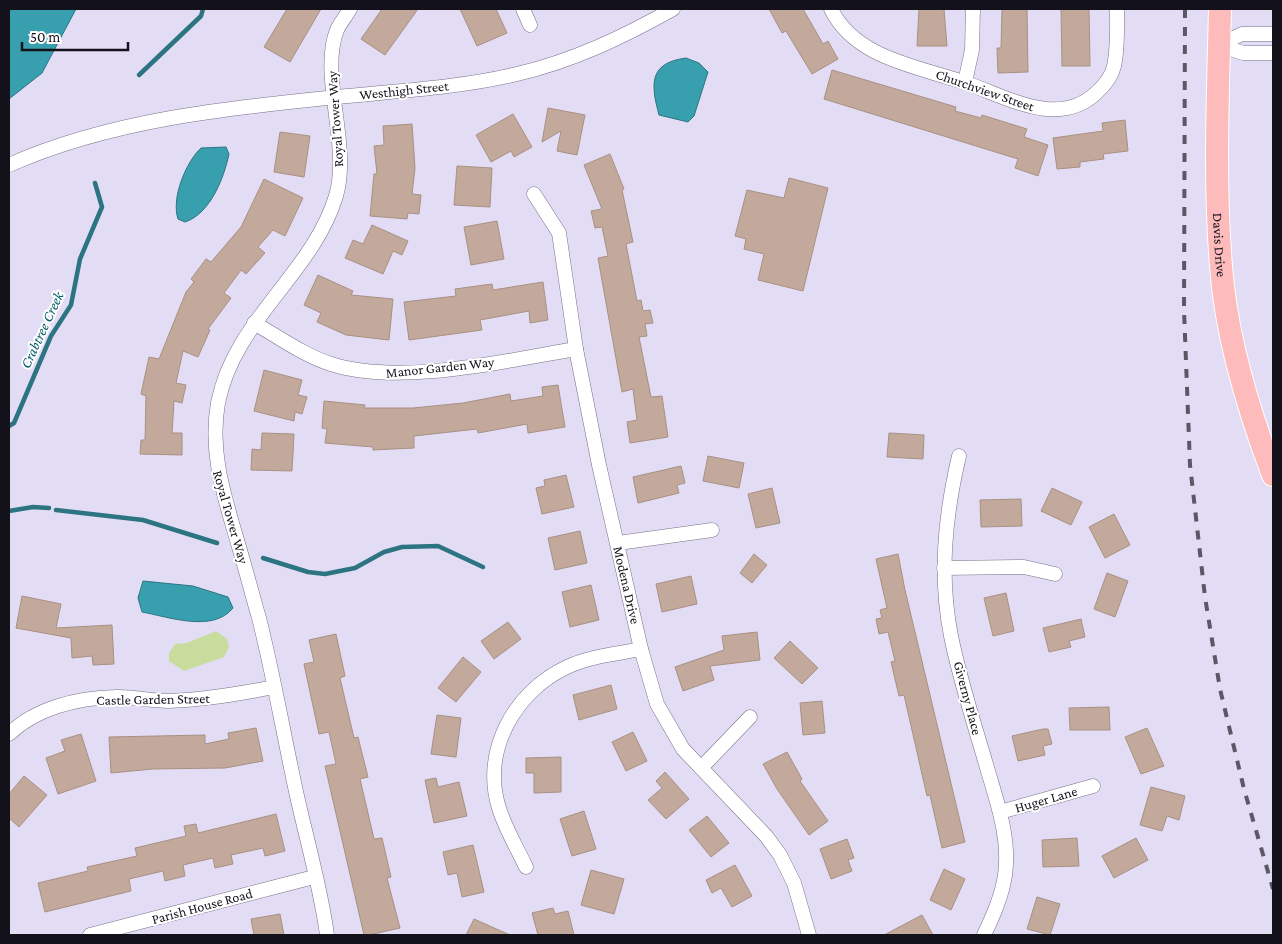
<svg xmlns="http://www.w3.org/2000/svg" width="1282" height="944" viewBox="0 0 1282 944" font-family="'Crimson Pro',serif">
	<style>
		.green { fill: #c8dc9e }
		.water { fill: #389faf; stroke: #2d7482 }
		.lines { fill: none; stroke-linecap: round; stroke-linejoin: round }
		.stream { stroke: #2d7482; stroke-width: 4.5 }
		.building { fill: #c2a99c; stroke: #a89083 }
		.minor-casing { stroke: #777187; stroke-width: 15 }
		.primary-casing { stroke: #fff; stroke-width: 24 }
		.minor { stroke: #fff; stroke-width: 14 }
		.primary { stroke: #fdbbbc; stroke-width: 22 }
		.rail { stroke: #5b5866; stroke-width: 4; stroke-dasharray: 9 9; stroke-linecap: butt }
		.labels { text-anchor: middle; stroke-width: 4; stroke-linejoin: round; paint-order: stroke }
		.street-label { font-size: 14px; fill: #131119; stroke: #fff }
		.water-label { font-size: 15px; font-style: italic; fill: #045e69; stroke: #fff }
	</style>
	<rect width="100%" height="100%" fill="#e3dcf5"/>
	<path class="green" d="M 216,631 L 227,639 L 229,647 L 224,657 L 184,671 L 169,661 L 169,653 L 175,644 L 187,643 Z"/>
	<g class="water">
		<path d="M 9,9 L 76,9 L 42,73 L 9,99 Z"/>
		<path d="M 686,58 L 699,63 L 708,72 L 694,116 L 688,122 L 659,115 C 651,85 648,63 686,58 Z"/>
		<path d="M 226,147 L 229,154 C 224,178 210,214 185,222 L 178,219 C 171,198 186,162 201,148 Z"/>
		<path d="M 143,581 L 193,586 L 228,597 L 233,608 C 213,633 169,617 142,612 L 138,598 Z"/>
	</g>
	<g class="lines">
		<g class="stream">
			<path d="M 139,75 L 201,16 L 203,9"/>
			<path d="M 9,426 L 14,423 L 51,336 L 71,305 L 80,259 L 102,207 L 95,183"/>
			<path d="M 56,510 L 143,520 L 217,543"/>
			<path d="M 9,511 L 33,507 L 49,508"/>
			<path d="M 263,558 L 308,572 L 325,574 L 355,568 L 384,552 L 402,547 L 438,546 L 483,567"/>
		</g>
	</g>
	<g class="building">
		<path d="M 287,9 L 321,9 L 290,62 L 264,47 Z"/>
		<path d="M 382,9 L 418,9 L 385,55 L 361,39 Z"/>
		<path d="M 460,9 L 496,9 L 507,33 L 477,46 Z"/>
		<path d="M 769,9 L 803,9 L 823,44 L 828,41 L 838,59 L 812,74 L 786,31 L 782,33 Z"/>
		<path d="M 919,9 L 944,9 L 947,46 L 917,46 Z"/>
		<path d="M 1002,9 L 1027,9 L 1028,72 L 998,73 L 997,48 L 1001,48 Z"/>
		<path d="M 1061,9 L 1089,9 L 1090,66 L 1062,66 Z"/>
		<path d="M 832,70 L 956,107 L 955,111 L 981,118 L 982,115 L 1027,129 L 1024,137 L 1048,145 L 1038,176 L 1015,168 L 1018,159 L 824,99 Z"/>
		<path d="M 548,108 L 585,115 L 577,155 L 557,151 L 561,131 L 542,142 Z"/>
		<path d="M 513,114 L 532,147 L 514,157 L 511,151 L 491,162 L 476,135 Z"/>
		<path d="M 1125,120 L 1128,151 L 1103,154 L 1104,159 L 1080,162 L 1080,167 L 1057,169 L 1053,138 L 1103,131 L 1102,123 Z"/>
		<path d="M 412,124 L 415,168 L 412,194 L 421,195 L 419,214 L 408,213 L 407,219 L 370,216 L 374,174 L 377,174 L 374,146 L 384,145 L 383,126 Z"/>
		<path d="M 280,132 L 310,136 L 304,177 L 274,172 Z"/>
		<path d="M 610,154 L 624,189 L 622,190 L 633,242 L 626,244 L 637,301 L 641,300 L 643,311 L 650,310 L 653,323 L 645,324 L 647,336 L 639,337 L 651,397 L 662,396 L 668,437 L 630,443 L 627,422 L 637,420 L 633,389 L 622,392 L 598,258 L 608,256 L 602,227 L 595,228 L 591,211 L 602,209 L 584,165 Z"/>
		<path d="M 457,166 L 492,168 L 490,207 L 454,205 Z"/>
		<path d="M 789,178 L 828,188 L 803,291 L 758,280 L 764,254 L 744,249 L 746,239 L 735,236 L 747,190 L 784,198 Z"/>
		<path d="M 264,179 L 303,198 L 285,236 L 273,230 L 258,247 L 265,253 L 246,274 L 241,270 L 224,293 L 231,298 L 208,329 L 210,330 L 198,357 L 183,351 L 176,383 L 186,385 L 182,403 L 174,401 L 172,433 L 182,433 L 182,455 L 140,454 L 141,440 L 145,440 L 146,396 L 141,394 L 149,357 L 159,359 L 186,292 L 194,282 L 191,279 L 206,259 L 211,262 L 241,227 Z"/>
		<path d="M 497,221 L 504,259 L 471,265 L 464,227 Z"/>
		<path d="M 372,225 L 408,241 L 402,255 L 393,251 L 383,274 L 345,258 L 353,240 L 363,244 Z"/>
		<path d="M 318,275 L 353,291 L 351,295 L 393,299 L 389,340 L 346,335 L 317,322 L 321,313 L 304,305 Z"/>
		<path d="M 543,282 L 548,320 L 530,323 L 529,311 L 480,320 L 482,330 L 409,340 L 404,302 L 456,296 L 455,289 L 492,284 L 493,290 Z"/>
		<path d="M 264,370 L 302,380 L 298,395 L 307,397 L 302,414 L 295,412 L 294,421 L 254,411 Z"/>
		<path d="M 558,385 L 565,427 L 528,433 L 527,424 L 478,433 L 477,429 L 414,436 L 414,448 L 373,450 L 373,447 L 325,443 L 327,429 L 322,428 L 324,401 L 365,405 L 364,408 L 413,408 L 463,403 L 510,394 L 511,401 L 543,396 L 542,387 Z"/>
		<path d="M 262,433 L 294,434 L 292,471 L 251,470 L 252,449 L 261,450 Z"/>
		<path d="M 889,433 L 924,435 L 923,459 L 887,457 Z"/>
		<path d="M 708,456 L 744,463 L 739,488 L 703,481 Z"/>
		<path d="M 681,466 L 685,483 L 677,485 L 679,493 L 638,503 L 633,477 Z"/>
		<path d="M 566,475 L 574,507 L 542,514 L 536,488 L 545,486 L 544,480 Z"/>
		<path d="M 772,488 L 780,523 L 756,528 L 748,494 Z"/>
		<path d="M 1052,488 L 1082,502 L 1071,525 L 1041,511 Z"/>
		<path d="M 1021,499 L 1022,526 L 981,527 L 980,500 Z"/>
		<path d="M 1114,514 L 1130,545 L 1105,558 L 1089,527 Z"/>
		<path d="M 580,531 L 587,563 L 555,570 L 548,538 Z"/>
		<path d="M 754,554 L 767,565 L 752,583 L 740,573 Z"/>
		<path d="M 898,554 L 905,590 L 965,842 L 942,848 L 930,795 L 927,796 L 904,695 L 899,696 L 891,662 L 895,661 L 888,632 L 879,634 L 876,619 L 882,618 L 880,610 L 887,608 L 876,559 Z"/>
		<path d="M 1107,573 L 1128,581 L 1115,617 L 1094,609 Z"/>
		<path d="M 691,576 L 697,604 L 662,612 L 656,584 Z"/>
		<path d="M 591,585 L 599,620 L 570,627 L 562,592 Z"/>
		<path d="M 1006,593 L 1014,631 L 993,636 L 984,598 Z"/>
		<path d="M 22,596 L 61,604 L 56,628 L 112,625 L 114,664 L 93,665 L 92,656 L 72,658 L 71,638 L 16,628 Z"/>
		<path d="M 1081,619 L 1085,637 L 1069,641 L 1071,647 L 1049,652 L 1043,628 Z"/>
		<path d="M 508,622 L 521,639 L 494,659 L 481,641 Z"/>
		<path d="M 757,632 L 760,660 L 710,666 L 714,680 L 683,691 L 675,667 L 724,650 L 722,636 Z"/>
		<path d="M 336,634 L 345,676 L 340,678 L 354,738 L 358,737 L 368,777 L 360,779 L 374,839 L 382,838 L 391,877 L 387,878 L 400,928 L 369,935 L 364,935 L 325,766 L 336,764 L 329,732 L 319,734 L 304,664 L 314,662 L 309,640 Z"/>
		<path d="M 790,641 L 818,668 L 802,684 L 774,658 Z"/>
		<path d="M 463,657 L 481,672 L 456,702 L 438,688 Z"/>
		<path d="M 611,685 L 617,709 L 579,720 L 573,695 Z"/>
		<path d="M 822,701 L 825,733 L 803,735 L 800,703 Z"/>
		<path d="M 1109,707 L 1110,730 L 1070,730 L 1069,708 Z"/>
		<path d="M 437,715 L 461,718 L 456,757 L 431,754 Z"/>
		<path d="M 256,728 L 263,761 L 225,768 L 153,769 L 111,773 L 109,737 L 205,735 L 205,744 L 229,739 L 228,733 Z"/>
		<path d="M 1147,728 L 1164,766 L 1141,774 L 1125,737 Z"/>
		<path d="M 1043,729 L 1048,729 L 1052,744 L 1043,746 L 1045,755 L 1018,761 L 1012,736 Z"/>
		<path d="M 633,732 L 647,761 L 626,771 L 612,742 Z"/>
		<path d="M 81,734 L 96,781 L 58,794 L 46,758 L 65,751 L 61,740 Z"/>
		<path d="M 787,752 L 802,779 L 800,781 L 828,821 L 809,835 L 777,789 L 763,764 Z"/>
		<path d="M 561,757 L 561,792 L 534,793 L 534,773 L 526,773 L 526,758 Z"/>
		<path d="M 665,772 L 689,799 L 666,819 L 648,800 L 662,788 L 656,781 Z"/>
		<path d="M 24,776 L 47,795 L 19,827 L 9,818 L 9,794 Z"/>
		<path d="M 436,778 L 438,787 L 459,782 L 467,816 L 434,823 L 425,780 Z"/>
		<path d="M 1151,787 L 1185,796 L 1179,820 L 1167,816 L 1162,831 L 1140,825 Z"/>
		<path d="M 584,811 L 596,849 L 572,856 L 560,819 Z"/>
		<path d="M 276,814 L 285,851 L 265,856 L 263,848 L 231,855 L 233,864 L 215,868 L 213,858 L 183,865 L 185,876 L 165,881 L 163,871 L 129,879 L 131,891 L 45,912 L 38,883 L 88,871 L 87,867 L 137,856 L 135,848 L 186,836 L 184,826 L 196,824 L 198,833 Z"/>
		<path d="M 707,816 L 729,843 L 711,857 L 689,830 Z"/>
		<path d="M 1077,838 L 1079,866 L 1043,867 L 1042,840 Z"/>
		<path d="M 1136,838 L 1148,860 L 1114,878 L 1102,856 Z"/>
		<path d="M 847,839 L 854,858 L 848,860 L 852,871 L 831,879 L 820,849 Z"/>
		<path d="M 473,845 L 484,892 L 462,897 L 457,873 L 448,875 L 443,852 Z"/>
		<path d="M 735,865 L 752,896 L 732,907 L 721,888 L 712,893 L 706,880 Z"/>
		<path d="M 944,869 L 965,879 L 951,910 L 930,900 Z"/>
		<path d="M 591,870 L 624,879 L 614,914 L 581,905 Z"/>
		<path d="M 1037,897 L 1060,904 L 1050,935 L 1027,929 Z"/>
		<path d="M 553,908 L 555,914 L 568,911 L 574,935 L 538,935 L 532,913 Z"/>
		<path d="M 280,914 L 284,935 L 254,935 L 251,919 Z"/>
		<path d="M 922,915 L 933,935 L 884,935 Z"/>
		<path d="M 474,919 L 510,935 L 466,935 Z"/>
	</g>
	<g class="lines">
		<defs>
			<g id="minor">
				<path d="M 523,9 L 530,25"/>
				<path d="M 831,9 C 855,58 916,66 963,82 C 1004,95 1056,129 1095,94 C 1103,87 1112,77 1114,66 C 1118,48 1117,27 1117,9"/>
				<path d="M 1219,45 L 1242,34 L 1273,34"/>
				<path d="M 1219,45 L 1243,53 L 1273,53"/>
				<path d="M 965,82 L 972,50 L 973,9"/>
				<path d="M 9,165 C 110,120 227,108 337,97 C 396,91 458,88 517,74 C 573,61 623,37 673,9"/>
				<path d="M 534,194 L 559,233 L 576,349 L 599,465 L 641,649 L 657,704 L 683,749 L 766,836 L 780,855 L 794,883 L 809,935"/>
				<path d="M 254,323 C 279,337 303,355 331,364 C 399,386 505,361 576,349"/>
				<path d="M 959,456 C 945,516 939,575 951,636 C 960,681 975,726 988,771 C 998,805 1010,839 1005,875 C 1002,896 993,916 984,935"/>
				<path d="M 618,543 L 712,530"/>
				<path d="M 944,568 L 1024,567 L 1055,574"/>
				<path d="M 9,734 C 36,708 77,698 115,697 C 132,696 150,701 168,701 C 204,700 239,694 274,687"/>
				<path d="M 701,768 L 750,717"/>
				<path d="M 1000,812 L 1093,786"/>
				<path d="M 526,867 C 517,848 505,828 499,808 C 481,751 515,691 567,667 C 590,656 617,654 641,649"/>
				<path d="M 90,935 L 314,877"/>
				<path d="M 327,935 C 321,889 307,841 297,796 C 284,737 274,677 259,618 C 252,594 246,570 239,547 C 225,498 209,454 218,403 C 234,320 313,273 336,196 C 351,145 319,75 337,30 C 340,23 346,16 350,9"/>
			</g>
			<g id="primary">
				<path id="s1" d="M 1220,9 C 1218,94 1214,181 1221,266 C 1226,337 1248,409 1273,475"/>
			</g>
		</defs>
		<use href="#minor" class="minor-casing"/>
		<use href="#primary" class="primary-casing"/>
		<use href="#minor" class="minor"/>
		<use href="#primary" class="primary"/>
		<path class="rail" d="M 1185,9 L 1184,310 L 1190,465 L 1205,597 L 1220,689 L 1244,789 L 1273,889"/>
	</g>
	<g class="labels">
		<g class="street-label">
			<text transform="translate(404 90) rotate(-6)" y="5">Westhigh Street</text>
			<text transform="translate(985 90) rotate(19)" y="5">Churchview Street</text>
			<text transform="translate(335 119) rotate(-94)" y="5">Royal Tower Way</text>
			<text dy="5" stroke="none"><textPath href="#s1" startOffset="236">Davis Drive</textPath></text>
			<text transform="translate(440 367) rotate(-6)" y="5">Manor Garden Way</text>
			<text transform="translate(231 517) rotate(74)" y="5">Royal Tower Way</text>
			<text transform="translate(627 585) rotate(77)" y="5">Modena Drive</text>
			<text transform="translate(968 698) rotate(75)" y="5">Giverny Place</text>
			<text transform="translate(153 699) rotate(-1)" y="5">Castle Garden Street</text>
			<text transform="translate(1046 799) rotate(-16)" y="5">Huger Lane</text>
			<text transform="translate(202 906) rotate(-15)" y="5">Parish House Road</text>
		</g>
		<g class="water-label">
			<text transform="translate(42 330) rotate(-65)" y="5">Crabtree Creek</text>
		</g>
	</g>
	<rect width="1282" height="944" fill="none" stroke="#131119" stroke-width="20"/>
	<path d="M22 42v8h106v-8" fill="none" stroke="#131119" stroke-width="2.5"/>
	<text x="30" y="42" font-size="15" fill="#131119" stroke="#ffffff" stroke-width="4" paint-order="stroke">50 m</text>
</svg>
